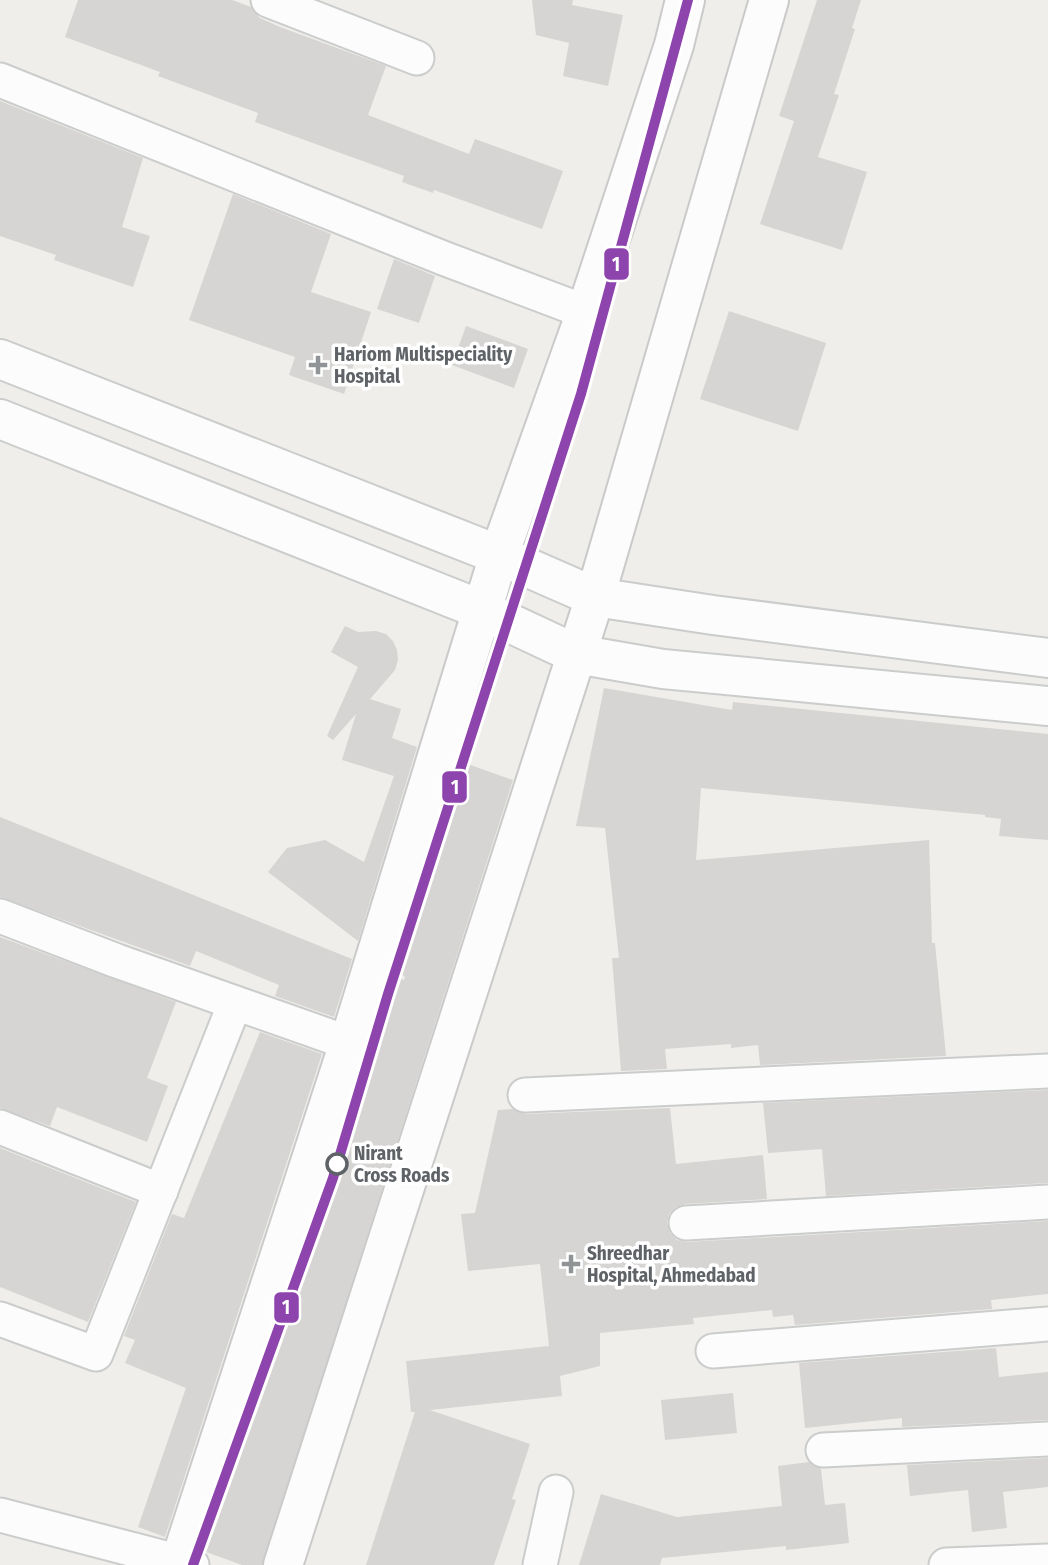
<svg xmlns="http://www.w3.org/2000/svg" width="1048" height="1565" viewBox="0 0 1048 1565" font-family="'Fira Sans Condensed',sans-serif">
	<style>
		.building { fill: #d6d5d3 }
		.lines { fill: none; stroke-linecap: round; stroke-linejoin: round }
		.minor-casing { stroke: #cbcccc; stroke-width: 37 }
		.tertiary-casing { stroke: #cbcccc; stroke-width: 42 }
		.secondary-casing { stroke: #cacacb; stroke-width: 42 }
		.minor { stroke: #fdfcfc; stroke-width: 33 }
		.tertiary { stroke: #fdfcfc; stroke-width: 38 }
		.secondary { stroke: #fdfcfc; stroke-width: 38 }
		.metro-1-casing { stroke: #fff; stroke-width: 16 }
		.metro-1 { stroke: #8e44ad; stroke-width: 10 }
		.poi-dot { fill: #919496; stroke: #fff; stroke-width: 2.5 }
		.stop-dot { fill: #fff; stroke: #5f6368; stroke-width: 3.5 }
		.labels { text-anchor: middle; stroke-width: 7; stroke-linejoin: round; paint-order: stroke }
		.poi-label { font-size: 19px; font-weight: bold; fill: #5f6368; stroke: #fff; text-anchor: start }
		.stop-label { font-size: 19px; font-weight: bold; fill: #5f6368; stroke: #fff; text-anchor: start }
		.line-badge { stroke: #fff; stroke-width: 2.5 }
		.badge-label { font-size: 19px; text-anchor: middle; font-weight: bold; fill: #fff }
	</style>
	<rect width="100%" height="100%" fill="#efeeea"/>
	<g class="building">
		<path d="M 78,0 L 232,0 L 251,7 L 260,18 L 280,27 L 386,66 L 368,115 L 469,154 L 475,139 L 563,171 L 542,229 L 434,190 L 433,193 L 402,182 L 404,176 L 255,122 L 258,113 L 158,76 L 160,72 L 65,37 Z"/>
		<path d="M 532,0 L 573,0 L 572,5 L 623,15 L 608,86 L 563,76 L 569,43 L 536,35 Z"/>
		<path d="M 817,0 L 861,0 L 852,28 L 855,29 L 834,94 L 839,95 L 818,157 L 867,172 L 842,250 L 760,224 L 794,121 L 779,116 Z"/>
		<path d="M 0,101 L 143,158 L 122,227 L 150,236 L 133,287 L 54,260 L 56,255 L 0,236 Z"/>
		<path d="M 233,194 L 331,234 L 311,292 L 371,312 L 344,394 L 289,375 L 295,357 L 189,320 Z"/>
		<path d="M 394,259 L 435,276 L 419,323 L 377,309 Z"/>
		<path d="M 729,311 L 826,343 L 798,431 L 700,399 Z"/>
		<path d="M 466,326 L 528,349 L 514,388 L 452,365 Z"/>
		<path d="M 345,626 L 358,632 L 376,631 L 386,634 L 393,641 L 397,650 L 398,660 L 395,670 L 370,699 L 401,709 L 392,738 L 417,747 L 358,941 L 268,872 L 287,848 L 325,840 L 364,862 L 394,776 L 342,760 L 356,714 L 333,740 L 327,736 L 358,667 L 331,652 Z"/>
		<path d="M 604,688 L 732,710 L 733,702 L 1048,734 L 1048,840 L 999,836 L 1001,819 L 985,817 L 985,815 L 701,788 L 696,860 L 929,840 L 932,943 L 935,943 L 946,1056 L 760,1065 L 758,1045 L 731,1048 L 731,1044 L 665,1049 L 667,1069 L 621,1071 L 612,958 L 619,958 L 605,828 L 576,826 Z"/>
		<path d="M 459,761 L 513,780 L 262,1565 L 242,1565 L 206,1552 L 393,975 L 404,980 L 405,977 L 395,969 Z"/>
		<path d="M 0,817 L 352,959 L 334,1017 L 275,996 L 279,985 L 196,951 L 190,966 L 0,897 Z"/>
		<path d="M 0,937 L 176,1002 L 147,1078 L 168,1086 L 147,1142 L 57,1107 L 50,1126 L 0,1108 Z"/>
		<path d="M 260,1032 L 322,1054 L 165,1537 L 138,1527 L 186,1388 L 125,1363 L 135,1340 L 124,1336 L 172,1214 L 184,1218 Z"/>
		<path d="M 1048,1090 L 1048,1183 L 826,1196 L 822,1149 L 768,1153 L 763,1103 Z"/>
		<path d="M 670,1108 L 676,1164 L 763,1155 L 767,1199 L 685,1204 L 676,1207 L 669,1214 L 667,1223 L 670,1233 L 677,1240 L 687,1242 L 1048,1221 L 1048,1294 L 991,1300 L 992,1309 L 795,1325 L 793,1315 L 773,1317 L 772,1310 L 693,1318 L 694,1324 L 600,1333 L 600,1366 L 560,1376 L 562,1396 L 430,1410 L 530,1444 L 512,1499 L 516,1500 L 494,1565 L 366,1565 L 415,1412 L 411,1412 L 406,1361 L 549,1346 L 540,1264 L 468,1271 L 461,1214 L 475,1213 L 498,1110 L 512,1109 L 526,1114 Z"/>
		<path d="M 0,1148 L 136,1202 L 88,1322 L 0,1287 Z"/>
		<path d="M 996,1348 L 999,1377 L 1048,1372 L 1048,1420 L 902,1427 L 902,1418 L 805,1428 L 799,1363 Z"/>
		<path d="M 733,1393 L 737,1433 L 665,1440 L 661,1400 Z"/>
		<path d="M 1048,1458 L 1048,1487 L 1003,1492 L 1007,1528 L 972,1532 L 968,1490 L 910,1496 L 907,1465 Z"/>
		<path d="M 809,1462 L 821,1469 L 825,1505 L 845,1503 L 849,1543 L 786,1550 L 786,1546 L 662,1558 L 660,1565 L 579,1565 L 601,1494 L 677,1517 L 782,1506 L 778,1466 Z"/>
	</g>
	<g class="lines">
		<defs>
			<g id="minor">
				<path d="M 268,0 L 417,58"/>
				<path d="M 0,80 L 443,258 L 586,312"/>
				<path d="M 0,916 L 117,961 L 349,1043"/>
				<path d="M 525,1095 L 1048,1071"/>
				<path d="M 0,1127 L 161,1191"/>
				<path d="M 686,1223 L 1048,1202"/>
				<path d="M 0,1319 L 96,1354 L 235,1003"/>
				<path d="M 713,1351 L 1048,1324"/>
				<path d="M 823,1450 L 1048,1439"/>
				<path d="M 0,1515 L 192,1565"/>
				<path d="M 540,1565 L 556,1492"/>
				<path d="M 946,1565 L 1048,1561"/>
			</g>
			<g id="tertiary">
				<path d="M 0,359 L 499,555 L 595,597 L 713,615 L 1048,658"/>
				<path d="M 0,419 L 482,610 L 576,654 L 663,669 L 1048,706"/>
			</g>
			<g id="secondary">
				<path d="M 179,1565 L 349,1043 L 499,555 L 586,312 L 674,45 L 685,0"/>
				<path d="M 283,1565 L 595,597 L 769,0"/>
			</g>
		</defs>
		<use href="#minor" class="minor-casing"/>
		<use href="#tertiary" class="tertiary-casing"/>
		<use href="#secondary" class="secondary-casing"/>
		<use href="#minor" class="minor"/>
		<use href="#tertiary" class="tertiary"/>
		<use href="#secondary" class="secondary"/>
		<defs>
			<path id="metro-1" d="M 193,1565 L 333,1178 L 388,994 L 581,394 L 688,0"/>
		</defs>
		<use href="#metro-1" class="metro-1-casing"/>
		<use href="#metro-1" class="metro-1"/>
	</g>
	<g class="poi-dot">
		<path d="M314.5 354.5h7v7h7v7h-7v7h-7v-7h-7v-7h7z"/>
		<path d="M567.5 1253.5h7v7h7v7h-7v7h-7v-7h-7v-7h7z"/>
	</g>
	<circle class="stop-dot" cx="337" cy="1164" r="10"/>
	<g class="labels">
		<g class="poi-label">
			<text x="334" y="361">Hariom Multispeciality<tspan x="334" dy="22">Hospital</tspan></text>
			<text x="587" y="1260">Shreedhar<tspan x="587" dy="22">Hospital, Ahmedabad</tspan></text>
		</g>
		<g class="stop-label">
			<text x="354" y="1160">Nirant<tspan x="354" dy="22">Cross Roads</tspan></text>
		</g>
	</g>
	<g class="line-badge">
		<rect x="603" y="247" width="27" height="34" rx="7" fill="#8e44ad"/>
		<rect x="441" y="770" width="27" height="34" rx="7" fill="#8e44ad"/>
		<rect x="273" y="1291" width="27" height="33" rx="7" fill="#8e44ad"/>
	</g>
	<g class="badge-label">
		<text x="616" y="271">1</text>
		<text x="455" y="794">1</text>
		<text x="286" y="1314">1</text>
	</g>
</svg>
